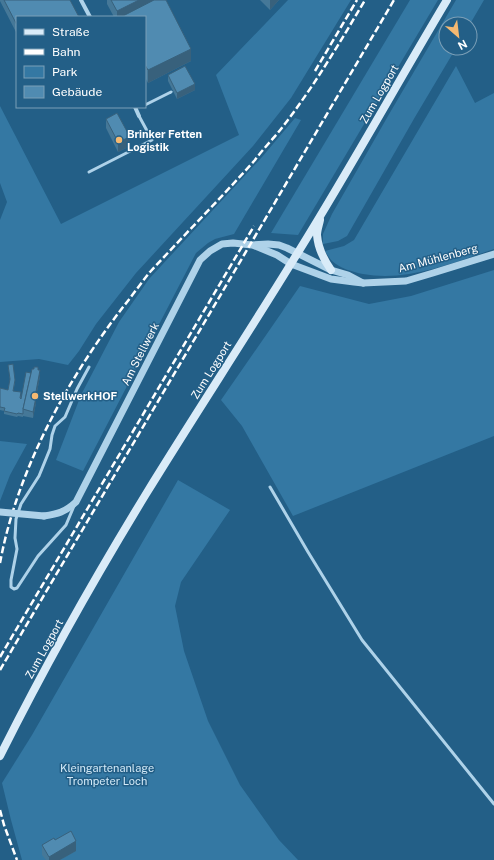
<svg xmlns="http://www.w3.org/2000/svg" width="494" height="860" viewBox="0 0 494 860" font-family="'Public Sans',sans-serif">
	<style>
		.green { fill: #3478a3 }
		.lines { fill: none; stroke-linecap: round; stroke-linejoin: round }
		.service { stroke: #aed2e9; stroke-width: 3 }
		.minor { stroke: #aed2e9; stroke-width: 4 }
		.tertiary { stroke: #aed2e9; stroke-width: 7 }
		.secondary { stroke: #d9ebf8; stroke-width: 8 }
		.rail { stroke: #fff; stroke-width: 2.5; stroke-dasharray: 7 3; stroke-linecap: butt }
		.tertiary-bridge { stroke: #aed2e9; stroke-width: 7 }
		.wall { fill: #457898 }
		.shaded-wall { fill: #38617c }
		.building { fill: #508bb1; stroke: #38617c }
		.poi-dot { fill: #f5b971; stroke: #235f87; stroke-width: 1.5 }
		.labels { text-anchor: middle; stroke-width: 3; stroke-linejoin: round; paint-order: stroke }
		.street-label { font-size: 11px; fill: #fff; stroke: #235f87 }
		.poi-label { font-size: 11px; font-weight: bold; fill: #fff; stroke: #235f87; text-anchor: start }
		.park-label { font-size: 11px; fill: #d2e9f7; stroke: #235f87 }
	</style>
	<rect width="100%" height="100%" fill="#235f87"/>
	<g class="green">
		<path d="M 288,0 L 351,0 L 291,98 L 253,146 L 136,273 L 96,324 L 79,351 L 68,365 L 39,359 L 0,362 L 0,220 L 7,202 L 0,183 L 0,106 L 61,224 L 239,135 L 216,75 Z"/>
		<path d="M 410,0 L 438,0 L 298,235 L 271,233 Z"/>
		<path d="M 456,0 L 484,0 L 470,24 L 446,24 L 446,48 L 456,48 L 415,117 L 347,236 L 338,241 L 323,244 L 323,234 L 332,214 L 388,116 Z"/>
		<path d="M 456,66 L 475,103 L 494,93 L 494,249 C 452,263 408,282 363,274 C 352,272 340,268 332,261 C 329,258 327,254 325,251 L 344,246 L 354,240 Z"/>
		<path d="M 295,118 L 301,120 L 234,234 L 215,239 L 208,243 L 196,253 L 83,471 L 56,460 L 81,395 L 119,322 L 149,279 L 262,157 Z"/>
		<path d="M 494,270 L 494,436 L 293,516 L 242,426 L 221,400 L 300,286 L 369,304 L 411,296 Z"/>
		<path d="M 0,441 L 27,444 L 10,475 L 0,501 Z"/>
		<path d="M 178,480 L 230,510 L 181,582 L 175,606 L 184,651 L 208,721 L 240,785 L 279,840 L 298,860 L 22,860 L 11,820 L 2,783 L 32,735 Z"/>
	</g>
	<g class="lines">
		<g class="service">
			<path d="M 145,105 L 171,92"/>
			<path d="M 89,172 L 152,140 L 139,116"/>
			<path d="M 270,487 L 308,552 L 362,640 L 494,804"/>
			<path d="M 74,506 L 66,525 L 38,556 L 17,588 L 14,589 L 11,587 L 11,580 L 17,549 L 15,538 L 16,519 L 21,504 L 39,476 L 50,449 L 52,435 L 55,426 L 65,417 L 77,389 L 89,367"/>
		</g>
		<g class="minor">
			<path d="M 81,0 L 90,17"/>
			<path d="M 135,107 L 139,116"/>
		</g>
		<g class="tertiary">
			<path d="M 255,246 L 277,255 L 291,264 L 331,279 L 354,282 L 363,283 L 406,281 L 433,273 L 494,254"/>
			<path d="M 44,516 C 58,514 65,512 76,502 L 200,260 L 210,251 L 222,244 L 233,243 L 252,245 L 268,244 L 279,245 L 287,248 L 331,270 L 348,275 L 363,283"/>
		</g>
		<g class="secondary">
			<path d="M 320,220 C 319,225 317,230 317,235 C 318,248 324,260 331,270"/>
			<path d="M 0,756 C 45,666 94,579 146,494 C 194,416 244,340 292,262 C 346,176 395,87 447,0"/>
		</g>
		<g class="rail">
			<path d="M 315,71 L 357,0"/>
			<path d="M 0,563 C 17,471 66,381 123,307 C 132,296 141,283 150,272 C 185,234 221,198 255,160 C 263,149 273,139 281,129 C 313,88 339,44 365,0"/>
			<path d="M 0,657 L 254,226"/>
			<path d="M 0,670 L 394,0"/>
			<path d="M 0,810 L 4,825 L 17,860"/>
		</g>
		<path class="tertiary-bridge" d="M 0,512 L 44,516"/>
	</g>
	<g class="wall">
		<path d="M 0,0 L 70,0 L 17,17 L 17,34 L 0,1 Z"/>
		<path d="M 107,0 L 166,0 L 191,61 L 148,83 L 145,77 L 145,17 L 114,17 L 107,4 Z"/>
		<path d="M 260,0 L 279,0 L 270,10 Z"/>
		<path d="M 168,75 L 195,90 L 177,99 L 168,81 Z"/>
		<path d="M 106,119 L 130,146 L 118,152 L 106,128 Z"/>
		<path d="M 8,365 L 15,383 L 13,391 L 21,396 L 21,399 L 31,373 L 38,370 L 40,376 L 36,397 L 36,403 L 33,418 L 23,416 L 23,417 L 18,416 L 17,417 L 4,414 L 4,411 L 0,410 L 0,388 L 8,390 L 10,380 Z"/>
		<path d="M 42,845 L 76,851 L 60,860 L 46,860 L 42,855 Z"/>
	</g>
	<g class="shaded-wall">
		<path d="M 139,0 L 162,0 L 130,17 L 117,17 L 117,11 Z"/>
		<path d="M 270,0 L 279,0 L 270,10 Z"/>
		<path d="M 191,49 L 191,61 L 148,83 L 148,70 Z"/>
		<path d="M 195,84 L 195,90 L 177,99 L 177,93 Z"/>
		<path d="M 130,137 L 130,146 L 118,152 L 118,142 Z"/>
		<path d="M 40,370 L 40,376 L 36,397 L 36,403 L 33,418 L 33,412 L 35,397 Z"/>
		<path d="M 76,841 L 76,851 L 60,860 L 49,860 L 49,857 Z"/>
	</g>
	<g class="building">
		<path d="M 4,0 L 70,0 L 79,17 L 17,17 L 17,25 Z"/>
		<path d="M 111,0 L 139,0 L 117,11 Z"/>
		<path d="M 154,0 L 166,0 L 191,49 L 148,70 L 145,65 L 145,17 L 121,17 Z"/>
		<path d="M 185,66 L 195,84 L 177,93 L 168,75 Z"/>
		<path d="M 117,113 L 130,137 L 118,142 L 106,119 Z"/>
		<path d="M 13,364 L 15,380 L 13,391 L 21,392 L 20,398 L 21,399 L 26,372 L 31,373 L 23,409 L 23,414 L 18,413 L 17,414 L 4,411 L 5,408 L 0,407 L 0,388 L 8,390 L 10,379 L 8,365 Z"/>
		<path d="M 34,367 L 38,367 L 38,370 L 40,370 L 35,397 L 36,397 L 33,412 L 23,409 L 32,369 L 34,369 Z"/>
		<path d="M 71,831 L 76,841 L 49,857 L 42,845 L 54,838 L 55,840 Z"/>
	</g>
	<g class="poi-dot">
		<circle cx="119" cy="140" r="4"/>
		<circle cx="35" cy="396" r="4"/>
	</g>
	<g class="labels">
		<g class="street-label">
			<text transform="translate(379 94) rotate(-60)" y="4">Zum Logport</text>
			<text transform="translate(438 258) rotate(-15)" y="4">Am Mühlenberg</text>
			<text transform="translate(140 354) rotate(-63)" y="4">Am Stellwerk</text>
			<text transform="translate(211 370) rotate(-58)" y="4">Zum Logport</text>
			<text transform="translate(44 649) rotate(-61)" y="4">Zum Logport</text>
		</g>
		<g class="poi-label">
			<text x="127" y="138">Brinker Fetten<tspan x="127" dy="13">Logistik</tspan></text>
			<text x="43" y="400">StellwerkHOF</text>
		</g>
		<g class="park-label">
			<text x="107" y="772">Kleingartenanlage<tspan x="107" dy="13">Trompeter Loch</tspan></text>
		</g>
	</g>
	<rect x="16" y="16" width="130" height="92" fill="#235f87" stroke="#7b9fb7"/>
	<rect x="24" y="29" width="20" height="6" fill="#d9ebf8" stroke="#7b9fb7"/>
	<text x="52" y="36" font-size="12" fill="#ffffff">Straße</text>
	<rect x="24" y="49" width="20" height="6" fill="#ffffff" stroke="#7b9fb7"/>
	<text x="52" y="56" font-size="12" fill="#ffffff">Bahn</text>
	<rect x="24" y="66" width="20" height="12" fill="#3478a3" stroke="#7b9fb7"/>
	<text x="52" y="76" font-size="12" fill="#ffffff">Park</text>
	<rect x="24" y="86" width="20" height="12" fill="#508bb1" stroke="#7b9fb7"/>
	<text x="52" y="96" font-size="12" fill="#ffffff">Gebäude</text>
	<g transform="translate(458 36) rotate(152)"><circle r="19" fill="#235f87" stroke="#7b9fb7"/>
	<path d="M0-3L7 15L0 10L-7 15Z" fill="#f5b971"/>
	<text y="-6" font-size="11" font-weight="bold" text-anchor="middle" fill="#ffffff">N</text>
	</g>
</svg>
